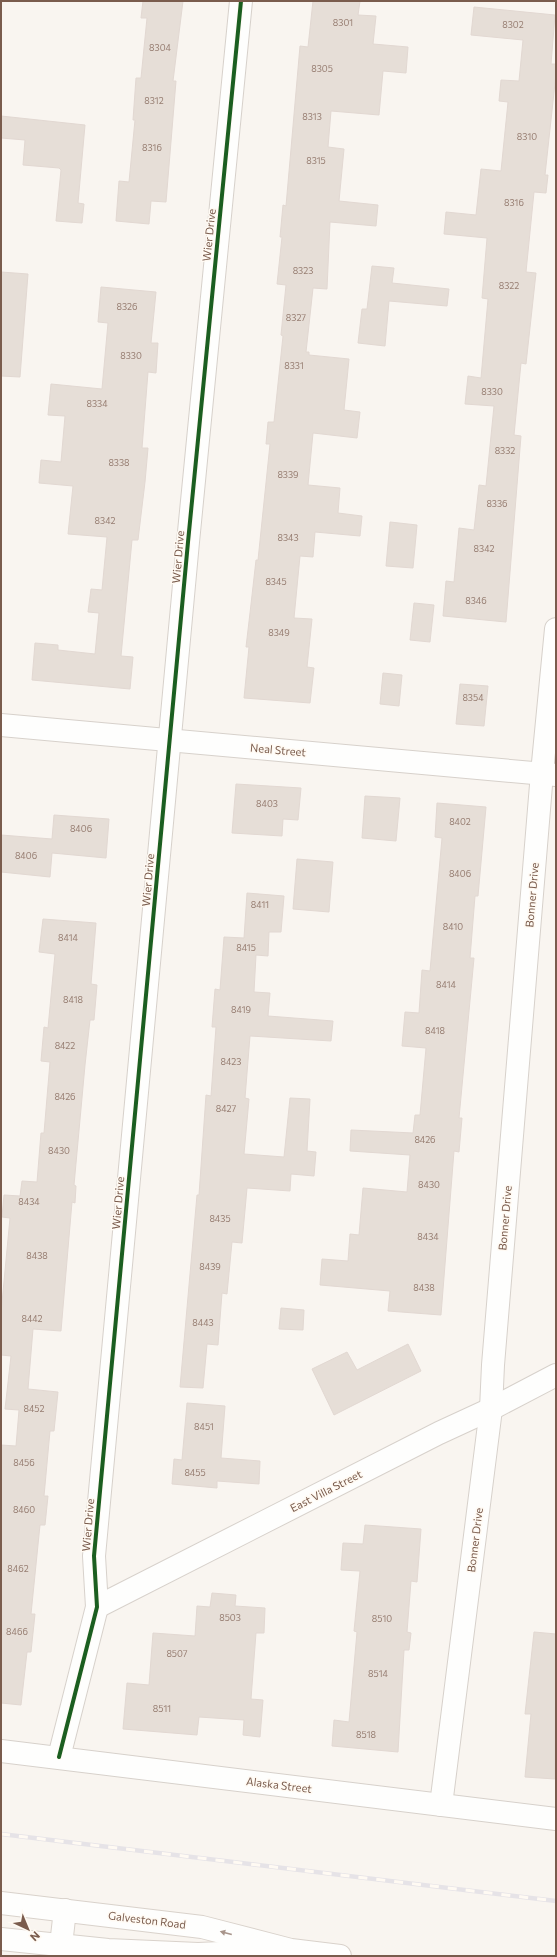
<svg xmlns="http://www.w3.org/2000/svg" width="557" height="1957" viewBox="0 0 557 1957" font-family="Commissioner,sans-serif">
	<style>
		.building { fill: #e6ded7; stroke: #e2d8d2 }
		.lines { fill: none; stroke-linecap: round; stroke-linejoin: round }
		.street-casing { stroke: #d7d1cb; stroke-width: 24 }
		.secondary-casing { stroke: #d9d2cb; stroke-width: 24 }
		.street { stroke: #fefefd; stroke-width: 22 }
		.secondary { stroke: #fefefd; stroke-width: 22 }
		.rail-casing { stroke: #e6e3e7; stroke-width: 4.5 }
		.rail { stroke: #fffaf3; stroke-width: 3; stroke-dasharray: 9; stroke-linecap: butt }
		.cycleway-casing { stroke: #fffaf3; stroke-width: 6 }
		.cycleway { stroke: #1b5e20; stroke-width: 4 }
		.oneway { fill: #a8958b }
		.labels { text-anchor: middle; stroke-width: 3; stroke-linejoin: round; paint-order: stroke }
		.number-label { font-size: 9px; fill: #977e72 }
		.street-label { font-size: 11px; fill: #7a5c4d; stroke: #fffaf3 }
	</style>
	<rect width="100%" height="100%" fill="#f9f5f0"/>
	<g class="building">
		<path d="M 143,1 L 183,1 L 173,81 L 176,81 L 166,202 L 151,201 L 149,224 L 116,221 L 119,181 L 129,182 L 135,120 L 133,120 L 136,78 L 141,78 L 147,18 L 141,18 Z"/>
		<path d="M 313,1 L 360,1 L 358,15 L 376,16 L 373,44 L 408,47 L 406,73 L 383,71 L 379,115 L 331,111 L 328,147 L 344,149 L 339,201 L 378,205 L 376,226 L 330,222 L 327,289 L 313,288 L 306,352 L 309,352 L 309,355 L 349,359 L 344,410 L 360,412 L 357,438 L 313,433 L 308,485 L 340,488 L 338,513 L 362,516 L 360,536 L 315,532 L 313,557 L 300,556 L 294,618 L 312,619 L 307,667 L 314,668 L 310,703 L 244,698 L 249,647 L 246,647 L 250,613 L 256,560 L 258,560 L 270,444 L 266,444 L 268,422 L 274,422 L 283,336 L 281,335 L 286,285 L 277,284 L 282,237 L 280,237 L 283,205 L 286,206 L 300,46 L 308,47 Z"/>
		<path d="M 474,7 L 555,15 L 551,64 L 556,64 L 556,74 L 545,175 L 548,175 L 546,193 L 534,192 L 526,272 L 536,273 L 526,364 L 521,363 L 514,435 L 521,436 L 506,622 L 443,616 L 446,581 L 454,582 L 459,528 L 474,530 L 479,485 L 486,486 L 494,406 L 465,404 L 468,376 L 481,378 L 488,299 L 482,298 L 487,238 L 444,234 L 446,212 L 476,215 L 481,169 L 501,171 L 508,102 L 499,101 L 501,80 L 519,81 L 523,40 L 471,35 Z"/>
		<path d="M 1,116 L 85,125 L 78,203 L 84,204 L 82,223 L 56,221 L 61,170 L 59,168 L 23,165 L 25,140 L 1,138 Z"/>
		<path d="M 372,266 L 394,268 L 392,283 L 449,289 L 447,306 L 389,301 L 385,346 L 358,343 L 362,309 L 367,309 Z"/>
		<path d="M 1,272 L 28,274 L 20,377 L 1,376 Z"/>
		<path d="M 101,287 L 156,292 L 151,343 L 158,343 L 156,373 L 148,372 L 142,448 L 148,448 L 145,482 L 138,540 L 132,540 L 121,656 L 133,657 L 130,689 L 32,680 L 35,643 L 58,645 L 58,650 L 95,654 L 99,613 L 88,612 L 91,589 L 102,590 L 107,537 L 68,534 L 73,486 L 39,483 L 41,460 L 61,462 L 65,416 L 48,415 L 51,384 L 102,389 L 108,323 L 98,322 Z"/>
		<path d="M 390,522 L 417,525 L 413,568 L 386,566 Z"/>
		<path d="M 414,603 L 434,605 L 430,642 L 410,640 Z"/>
		<path d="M 383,673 L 402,675 L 399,706 L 380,704 Z"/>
		<path d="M 460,684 L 488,686 L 484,726 L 456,724 Z"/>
		<path d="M 236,784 L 301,788 L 298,820 L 283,819 L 282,836 L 232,833 Z"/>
		<path d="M 365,796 L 400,798 L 396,841 L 362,838 Z"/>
		<path d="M 437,803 L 486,807 L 478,896 L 475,896 L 470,958 L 474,958 L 459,1118 L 462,1118 L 459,1152 L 454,1151 L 441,1315 L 388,1311 L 390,1291 L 320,1285 L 322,1259 L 348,1261 L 350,1234 L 359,1235 L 363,1188 L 407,1192 L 410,1155 L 350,1151 L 351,1130 L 413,1133 L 415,1115 L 420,1115 L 426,1048 L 402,1046 L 405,1012 L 419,1013 L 422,970 L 430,971 L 442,838 L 435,837 Z"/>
		<path d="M 54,815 L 109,819 L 106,858 L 52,853 L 50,877 L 1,872 L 1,835 L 52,839 Z"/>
		<path d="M 297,859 L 333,862 L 329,912 L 293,909 Z"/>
		<path d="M 247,893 L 284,896 L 281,932 L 269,932 L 268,956 L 256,955 L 254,992 L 270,993 L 268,1016 L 333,1021 L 331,1041 L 250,1036 L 245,1098 L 249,1099 L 244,1154 L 284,1157 L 290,1098 L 310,1099 L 307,1151 L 316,1152 L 314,1176 L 291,1174 L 290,1191 L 247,1188 L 242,1243 L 232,1242 L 227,1294 L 222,1293 L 218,1345 L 207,1344 L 203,1388 L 180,1387 L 197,1195 L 199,1195 L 206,1095 L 211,1096 L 216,1027 L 212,1027 L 215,989 L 220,990 L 224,937 L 244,938 Z"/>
		<path d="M 43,919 L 96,923 L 91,984 L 97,985 L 94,1020 L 90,1020 L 85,1065 L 74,1185 L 76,1186 L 75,1203 L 72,1202 L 61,1331 L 33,1329 L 28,1389 L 58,1392 L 54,1431 L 50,1431 L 44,1496 L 48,1496 L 45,1525 L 40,1525 L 31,1614 L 35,1614 L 31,1652 L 27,1652 L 21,1705 L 1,1703 L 1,1445 L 16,1446 L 19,1410 L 5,1409 L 11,1356 L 1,1355 L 1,1313 L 10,1218 L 2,1217 L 4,1195 L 20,1196 L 22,1181 L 37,1182 L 41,1133 L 44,1133 L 50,1062 L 41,1061 L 44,1027 L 48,1028 L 55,954 L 39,952 Z"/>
		<path d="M 281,1308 L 304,1310 L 303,1330 L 279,1329 Z"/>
		<path d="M 408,1344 L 421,1371 L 334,1415 L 312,1369 L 347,1352 L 357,1370 Z"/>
		<path d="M 187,1403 L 225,1406 L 221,1458 L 260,1461 L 259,1484 L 217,1481 L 217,1488 L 172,1484 L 174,1459 L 182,1460 Z"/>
		<path d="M 365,1525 L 421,1529 L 417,1582 L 411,1581 L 407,1632 L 411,1633 L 409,1650 L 404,1650 L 398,1752 L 332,1746 L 334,1720 L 349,1722 L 357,1632 L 354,1631 L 360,1571 L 341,1570 L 343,1543 L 363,1544 Z"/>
		<path d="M 212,1593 L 236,1595 L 235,1606 L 265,1608 L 264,1633 L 256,1633 L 251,1699 L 263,1700 L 260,1737 L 243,1735 L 244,1720 L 199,1717 L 197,1735 L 123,1729 L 127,1683 L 149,1685 L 153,1633 L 195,1636 L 197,1606 L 210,1607 Z"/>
		<path d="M 534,1632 L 556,1634 L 555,1779 L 525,1777 L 531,1714 L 525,1714 Z"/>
	</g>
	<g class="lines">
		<defs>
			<g id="street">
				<path d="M 1,725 L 556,775"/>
				<path d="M 97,1607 L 439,1433 L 491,1409 L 556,1375"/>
				<path d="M 1,1751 L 556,1819"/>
				<path d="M 59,1757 L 97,1607 L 94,1556 L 188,542 L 241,1"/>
				<path d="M 441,1805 L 491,1409 L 493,1365 L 542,773 L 556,629"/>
			</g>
			<g id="secondary">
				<path d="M 1,1903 L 202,1927 L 291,1950 L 340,1956"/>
				<path d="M 1,1939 L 108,1950 L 198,1954 L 269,1951"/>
				<path d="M 61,1945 L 65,1910"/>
			</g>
		</defs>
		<use href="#street" class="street-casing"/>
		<use href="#secondary" class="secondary-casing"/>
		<use href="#street" class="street"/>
		<use href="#secondary" class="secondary"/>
		<defs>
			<path id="rail" d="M 1,1834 L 556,1901"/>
		</defs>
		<use href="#rail" class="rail-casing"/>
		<use href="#rail" class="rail"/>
		<defs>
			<path id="cycleway" d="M 59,1757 L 97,1607 L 94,1556 L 188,542 L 241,1"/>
		</defs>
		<use href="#cycleway" class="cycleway-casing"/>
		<use href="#cycleway" class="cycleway"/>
	</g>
	<defs><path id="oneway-solid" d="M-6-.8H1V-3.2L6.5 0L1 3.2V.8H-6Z"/></defs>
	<use class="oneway" href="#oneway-solid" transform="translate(226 1933) rotate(-165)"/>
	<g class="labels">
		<g class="number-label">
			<text x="343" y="26">8301</text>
			<text x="513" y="28">8302</text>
			<text x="160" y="51">8304</text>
			<text x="322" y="72">8305</text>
			<text x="154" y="104">8312</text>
			<text x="312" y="120">8313</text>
			<text x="527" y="140">8310</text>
			<text x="152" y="151">8316</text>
			<text x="316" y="164">8315</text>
			<text x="514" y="206">8316</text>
			<text x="303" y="274">8323</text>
			<text x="509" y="289">8322</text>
			<text x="127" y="310">8326</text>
			<text x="296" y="321">8327</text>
			<text x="131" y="359">8330</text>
			<text x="294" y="369">8331</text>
			<text x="492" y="395">8330</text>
			<text x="97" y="407">8334</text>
			<text x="505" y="454">8332</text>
			<text x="119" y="466">8338</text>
			<text x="288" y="478">8339</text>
			<text x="497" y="507">8336</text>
			<text x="105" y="524">8342</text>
			<text x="288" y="541">8343</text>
			<text x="484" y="552">8342</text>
			<text x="276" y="585">8345</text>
			<text x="476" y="604">8346</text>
			<text x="279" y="636">8349</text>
			<text x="473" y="701">8354</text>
			<text x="267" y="807">8403</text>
			<text x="460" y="825">8402</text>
			<text x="81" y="832">8406</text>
			<text x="26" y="859">8406</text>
			<text x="460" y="877">8406</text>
			<text x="260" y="908">8411</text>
			<text x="453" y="930">8410</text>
			<text x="68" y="941">8414</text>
			<text x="246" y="951">8415</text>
			<text x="446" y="988">8414</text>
			<text x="73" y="1003">8418</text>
			<text x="241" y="1013">8419</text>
			<text x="435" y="1034">8418</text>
			<text x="65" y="1049">8422</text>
			<text x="231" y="1065">8423</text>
			<text x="65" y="1100">8426</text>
			<text x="226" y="1112">8427</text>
			<text x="425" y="1143">8426</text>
			<text x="59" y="1154">8430</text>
			<text x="429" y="1188">8430</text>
			<text x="29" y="1205">8434</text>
			<text x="220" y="1222">8435</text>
			<text x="428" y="1240">8434</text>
			<text x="37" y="1259">8438</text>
			<text x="210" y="1270">8439</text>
			<text x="424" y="1291">8438</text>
			<text x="32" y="1322">8442</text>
			<text x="203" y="1326">8443</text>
			<text x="34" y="1412">8452</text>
			<text x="204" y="1430">8451</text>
			<text x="24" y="1466">8456</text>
			<text x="195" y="1476">8455</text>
			<text x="24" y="1513">8460</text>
			<text x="18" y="1572">8462</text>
			<text x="230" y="1621">8503</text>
			<text x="382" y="1622">8510</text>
			<text x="17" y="1635">8466</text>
			<text x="177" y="1657">8507</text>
			<text x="378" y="1677">8514</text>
			<text x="162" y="1712">8511</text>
			<text x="366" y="1738">8518</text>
		</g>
		<g class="street-label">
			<text transform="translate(209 235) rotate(-84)" y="4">Wier Drive</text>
			<text transform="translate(178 557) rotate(-85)" y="4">Wier Drive</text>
			<text transform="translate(278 750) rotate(5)" y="4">Neal Street</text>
			<text transform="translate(148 880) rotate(-85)" y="4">Wier Drive</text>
			<text transform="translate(532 895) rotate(-85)" y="4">Bonner Drive</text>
			<text transform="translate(118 1203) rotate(-85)" y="4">Wier Drive</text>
			<text transform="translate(505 1218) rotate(-85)" y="4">Bonner Drive</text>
			<text transform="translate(326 1491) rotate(-27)" y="4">East Villa Street</text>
			<text transform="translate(88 1525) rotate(-85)" y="4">Wier Drive</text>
			<text transform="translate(475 1540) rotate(-83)" y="4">Bonner Drive</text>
			<text transform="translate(279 1785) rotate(7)" y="4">Alaska Street</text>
			<text transform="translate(147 1920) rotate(7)" y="4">Galveston Road</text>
		</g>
	</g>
	<rect width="557" height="1957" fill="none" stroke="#7a5c4d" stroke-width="4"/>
	<g transform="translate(28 1929) rotate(136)" stroke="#fffaf3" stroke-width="3" paint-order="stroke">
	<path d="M0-3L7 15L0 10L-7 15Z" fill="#7a5c4d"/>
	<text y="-6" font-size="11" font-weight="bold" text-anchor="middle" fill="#7a5c4d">N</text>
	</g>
</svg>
